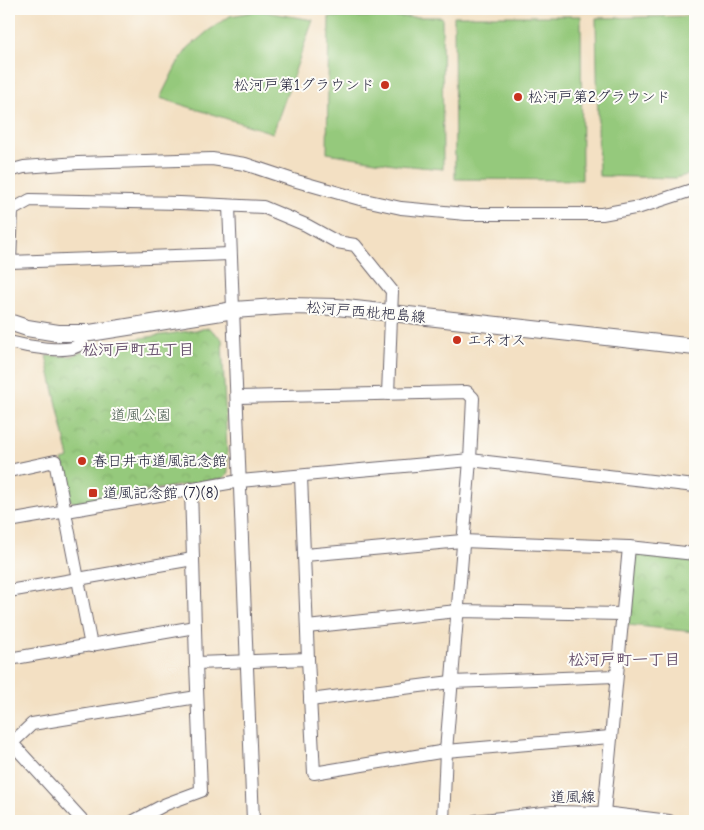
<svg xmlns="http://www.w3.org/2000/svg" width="704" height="830" viewBox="0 0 704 830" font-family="'Comic Neue','Klee One',sans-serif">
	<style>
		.grass { fill: #95c97b; stroke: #5c765b }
		.park { fill: url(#park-crowns); stroke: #5c765b }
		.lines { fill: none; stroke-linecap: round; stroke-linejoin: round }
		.minor-casing { stroke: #6b646b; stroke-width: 14 }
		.major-casing { stroke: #6b646b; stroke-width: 18 }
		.minor { stroke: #fff; stroke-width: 12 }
		.major { stroke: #fff; stroke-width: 16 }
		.poi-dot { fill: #c8321e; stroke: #fdfcf7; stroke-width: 2 }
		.labels { text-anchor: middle; stroke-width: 4; stroke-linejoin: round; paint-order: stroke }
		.poi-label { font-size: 15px; fill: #22223b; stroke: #fdfcf7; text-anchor: start }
		.street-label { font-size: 15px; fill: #22223b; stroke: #fdfcf7 }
		.park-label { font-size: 15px; fill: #4a5c51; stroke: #fdfcf7 }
		.neighbourhood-label { font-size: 16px; font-weight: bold; fill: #68526f; stroke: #fdfcf7 }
	</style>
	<defs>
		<pattern id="park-crowns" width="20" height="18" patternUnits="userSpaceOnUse" patternTransform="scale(1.25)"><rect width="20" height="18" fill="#95c97b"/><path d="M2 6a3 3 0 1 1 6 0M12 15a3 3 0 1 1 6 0" fill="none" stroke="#80ac6b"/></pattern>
	</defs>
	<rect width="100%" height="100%" fill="#fdfcf7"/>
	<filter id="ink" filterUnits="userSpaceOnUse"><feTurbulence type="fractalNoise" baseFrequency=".02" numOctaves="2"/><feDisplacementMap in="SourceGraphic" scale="10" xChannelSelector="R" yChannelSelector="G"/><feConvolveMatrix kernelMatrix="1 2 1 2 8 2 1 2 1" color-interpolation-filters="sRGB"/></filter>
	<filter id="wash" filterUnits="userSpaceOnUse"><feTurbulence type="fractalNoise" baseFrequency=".0096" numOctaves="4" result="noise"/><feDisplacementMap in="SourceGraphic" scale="20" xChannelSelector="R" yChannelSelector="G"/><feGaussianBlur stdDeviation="1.12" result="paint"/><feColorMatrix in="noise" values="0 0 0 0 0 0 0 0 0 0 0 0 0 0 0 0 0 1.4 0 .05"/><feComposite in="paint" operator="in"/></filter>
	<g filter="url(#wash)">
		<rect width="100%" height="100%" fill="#f3e0c3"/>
		<g class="grass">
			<path d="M 259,11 L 313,20 L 273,133 L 160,98 L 177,64 L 188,48 L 208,31 L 230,16 Z"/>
			<path d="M 454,16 L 581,16 L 582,180 L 455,179 Z"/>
			<path d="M 695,16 L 695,173 L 675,178 L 599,176 L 596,18 Z"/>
			<path d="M 329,17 L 442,17 L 443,169 L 400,165 L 327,153 Z"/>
		</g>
		<g class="park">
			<path d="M 209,328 L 222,339 L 228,473 L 224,478 L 75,503 L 70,500 L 62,460 L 69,458 L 46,356 L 72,356 L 101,344 Z"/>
			<path d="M 637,552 L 695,558 L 695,632 L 628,625 L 634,555 Z"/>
		</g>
	</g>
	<g filter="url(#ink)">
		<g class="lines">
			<defs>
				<g id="minor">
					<path d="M 9,171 L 24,167 L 78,163 L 212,159 L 245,164 L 293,180 L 360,199 L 401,208 L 466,214 L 602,214 L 640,207 L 695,189"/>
					<path d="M 229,206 L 253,821"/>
					<path d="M 230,254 L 10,262 L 12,210 L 30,200 L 180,203 L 263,207 L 306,225 L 337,242 L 355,245 L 392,291 L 388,394"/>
					<path d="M 9,342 C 24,346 69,355 80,344 C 83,341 84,337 85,333"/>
					<path d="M 237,397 L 467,392 L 473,398 L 470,460 L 446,751 L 443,821"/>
					<path d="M 9,471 L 55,461 L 91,646"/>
					<path d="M 301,476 L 308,659 L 314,773 L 446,751 L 610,737"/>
					<path d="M 9,521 L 240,481 L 470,460 L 695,486"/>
					<path d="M 305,555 L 462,541 L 629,547 L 695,554"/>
					<path d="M 9,591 L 193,559"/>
					<path d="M 307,627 L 457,611 L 622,614"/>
					<path d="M 9,659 L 195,627"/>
					<path d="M 196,663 L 308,659"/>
					<path d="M 310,700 L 451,682 L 616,676"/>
					<path d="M 9,740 L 83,821"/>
					<path d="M 12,743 L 32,724 L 197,697"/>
					<path d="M 604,813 L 629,547"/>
					<path d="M 134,821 L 166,804 L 201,791 L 196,663 L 191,489"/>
					<path d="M 475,821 L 552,812 L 604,813 L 669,821"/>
				</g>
				<path id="major" d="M 9,322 L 27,328 L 58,333 L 90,333 L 234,310 L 288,306 L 337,307 L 695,347"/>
			</defs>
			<use href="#minor" class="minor-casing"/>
			<use href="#major" class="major-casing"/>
			<use href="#minor" class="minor"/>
			<use href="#major" class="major"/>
		</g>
	</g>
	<g class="poi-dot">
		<circle cx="385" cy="85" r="5"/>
		<circle cx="518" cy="97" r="5"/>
		<circle cx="457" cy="340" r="5"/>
		<circle cx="82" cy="461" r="5"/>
		<rect x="88" y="488" width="10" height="10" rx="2.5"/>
	</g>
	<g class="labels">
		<g class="poi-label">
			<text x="375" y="90" text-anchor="end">松河戸第1グラウンド</text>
			<text x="528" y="102">松河戸第2グラウンド</text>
			<text x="467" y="345">エネオス</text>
			<text x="92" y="466">春日井市道風記念館</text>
			<text x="103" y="498">道風記念館 (7)(8)</text>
		</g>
		<g class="street-label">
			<text transform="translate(366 312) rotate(5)" y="5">松河戸西枇杷島線</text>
			<text x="573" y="802">道風線</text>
		</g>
		<g class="park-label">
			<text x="141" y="420">道風公園</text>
		</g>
		<g class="neighbourhood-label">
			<text x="138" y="355">松河戸町五丁目</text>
			<text x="624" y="665">松河戸町一丁目</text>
		</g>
	</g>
	<rect width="704" height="830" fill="none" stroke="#fdfcf7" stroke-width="30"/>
</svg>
